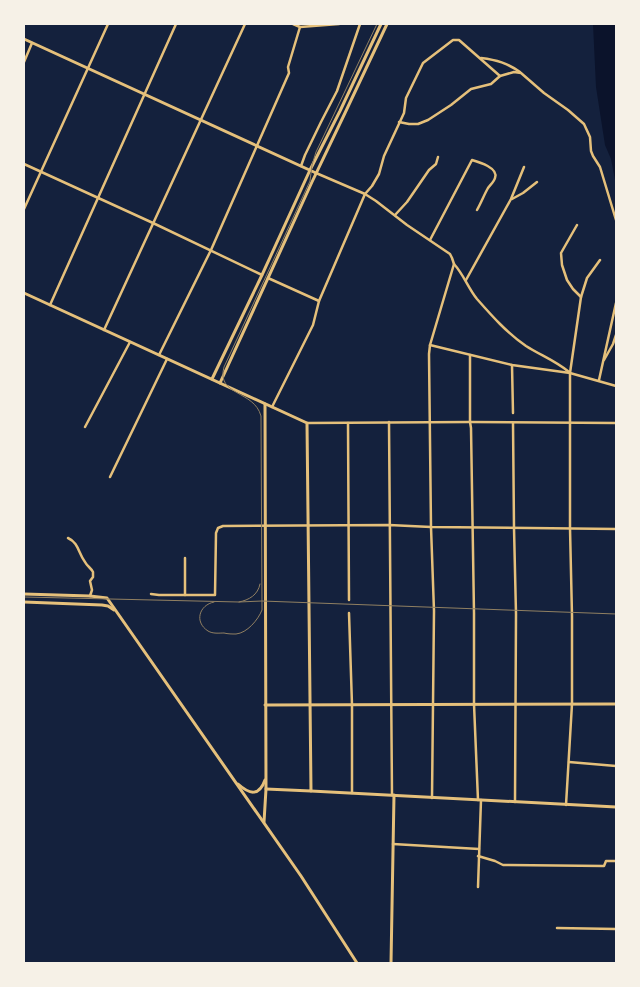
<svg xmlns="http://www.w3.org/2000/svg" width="640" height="987" viewBox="0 0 640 987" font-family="'DM Sans',sans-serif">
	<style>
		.water { fill: #0b132b }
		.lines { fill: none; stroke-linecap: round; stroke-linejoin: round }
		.minor { stroke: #e5c07b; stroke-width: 2.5 }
		.tertiary { stroke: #e5c07b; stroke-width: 3 }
		.secondary { stroke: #e5c07b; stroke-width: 3 }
		.tram { stroke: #918062; stroke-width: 1 }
	</style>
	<rect width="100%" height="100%" fill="#14213d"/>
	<path class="water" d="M 593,24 L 616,24 L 616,185 L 611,159 L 605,145 L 596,87 Z"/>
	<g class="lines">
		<g class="minor">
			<path d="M 293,24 L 300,27 L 339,24"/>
			<path d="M 481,58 C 497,60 507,63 520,72"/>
			<path d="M 24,62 L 32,43"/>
			<path d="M 399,122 L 409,124 L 418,124 L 428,120 L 451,105 L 471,89 L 491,84 L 500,76 L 514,72 L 521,73 L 544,93 L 568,110 L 584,124 L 590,137 L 591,151 L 593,156 L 600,167 L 616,220"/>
			<path d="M 24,164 L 153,223 L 262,275"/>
			<path d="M 301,166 L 305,155 L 321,122 L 337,91 L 360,24"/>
			<path d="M 316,173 L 365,194 L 376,201 L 407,225 L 450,254 L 452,258 L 454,264 L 430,345 L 429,354 L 431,527 L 434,611 L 432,798"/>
			<path d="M 512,199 L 523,193 L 537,182"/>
			<path d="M 24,209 L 108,24"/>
			<path d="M 395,215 L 407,202 L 429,170 L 436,164 L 438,157"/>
			<path d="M 577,225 L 561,253 L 562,265 L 567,280 L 573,289 L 581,297"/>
			<path d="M 430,240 L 472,160 C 479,162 499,168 495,178 C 494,182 490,185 488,188 C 484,195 481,203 477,210"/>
			<path d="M 454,264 C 464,275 468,288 477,299 C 492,316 507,333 526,346 C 540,355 556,361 569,372"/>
			<path d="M 268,278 L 319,301"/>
			<path d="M 466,280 L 511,199 L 524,167"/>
			<path d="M 50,305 L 176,24"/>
			<path d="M 104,330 L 245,24"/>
			<path d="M 430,345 L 512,365 L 570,373 L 616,386"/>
			<path d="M 159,355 L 211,250 L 289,73 L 288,67 L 300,27"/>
			<path d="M 470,355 L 470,422 L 471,428 L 474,613 L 474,704 L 478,800"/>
			<path d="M 604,360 L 613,344 L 616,335"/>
			<path d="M 512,365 L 513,413"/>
			<path d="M 599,380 L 616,303"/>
			<path d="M 272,407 L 313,325 L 319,301 L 365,194 L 372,186 L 379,174 L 384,156 L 404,113 L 406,98 L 423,63 L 453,40 L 459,40 L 500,76"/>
			<path d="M 389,422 C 389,547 392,671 392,795"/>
			<path d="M 307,423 L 470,422 L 616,423"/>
			<path d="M 348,423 L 349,600"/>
			<path d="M 513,423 L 514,528 L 516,614 L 515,802"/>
			<path d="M 85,427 L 130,342"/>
			<path d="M 110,477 L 167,359"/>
			<path d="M 68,538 C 79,543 78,553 85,562 C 87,566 91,568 93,572 L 93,577 L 90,581 L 92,590 L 90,596"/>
			<path d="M 185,558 L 185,595"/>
			<path d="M 151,594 L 159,595 L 215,595 L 216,533 L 218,528 L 223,526 L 389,525 L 431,527 L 616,529"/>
			<path d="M 349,613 L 352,705 L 352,793"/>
			<path d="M 569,762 L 616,766"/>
			<path d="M 566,805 L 572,704 L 572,616 L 570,528 L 570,373 L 581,297 L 587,278 L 600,260"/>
			<path d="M 393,844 L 479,849"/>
			<path d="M 478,856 L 495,861 L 503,865 L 604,866 L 606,861 L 616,861"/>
			<path d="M 478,887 L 481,800"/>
			<path d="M 557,928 L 616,929"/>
		</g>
		<g class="tertiary">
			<path d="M 24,39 L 316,173"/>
			<path d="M 311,791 L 616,807"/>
			<path d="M 391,963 L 394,795"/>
		</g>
		<g class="secondary">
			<path d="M 24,293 L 307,423 L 311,791 L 266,789"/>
			<path d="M 212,379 L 262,275 L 310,170 L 340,111 L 381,24"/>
			<path d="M 220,383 L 312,182 L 345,113 L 387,24"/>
			<path d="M 24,594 L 90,596 L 107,598 L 301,876 L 357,963"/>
			<path d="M 24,602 L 102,605 L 108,606 L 114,610"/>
			<path d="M 265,705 L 616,704"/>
			<path d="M 238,784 C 249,794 259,797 265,780"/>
			<path d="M 264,822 L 266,789 L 265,404"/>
		</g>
		<g class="tram">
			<path d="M 24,597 L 239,602 L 262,601 L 616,614"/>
			<path d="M 214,602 C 199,605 194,622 208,631 C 213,634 219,633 224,633 C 228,634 232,634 236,634 C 247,633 258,620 262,610 L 261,416 C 254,390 216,396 224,367 L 310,181 L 312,165 L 316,152 L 377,24"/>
			<path d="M 239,602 C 249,600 258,595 260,584"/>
		</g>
	</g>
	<rect width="640" height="987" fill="none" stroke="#f6f1e7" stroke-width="50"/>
</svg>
